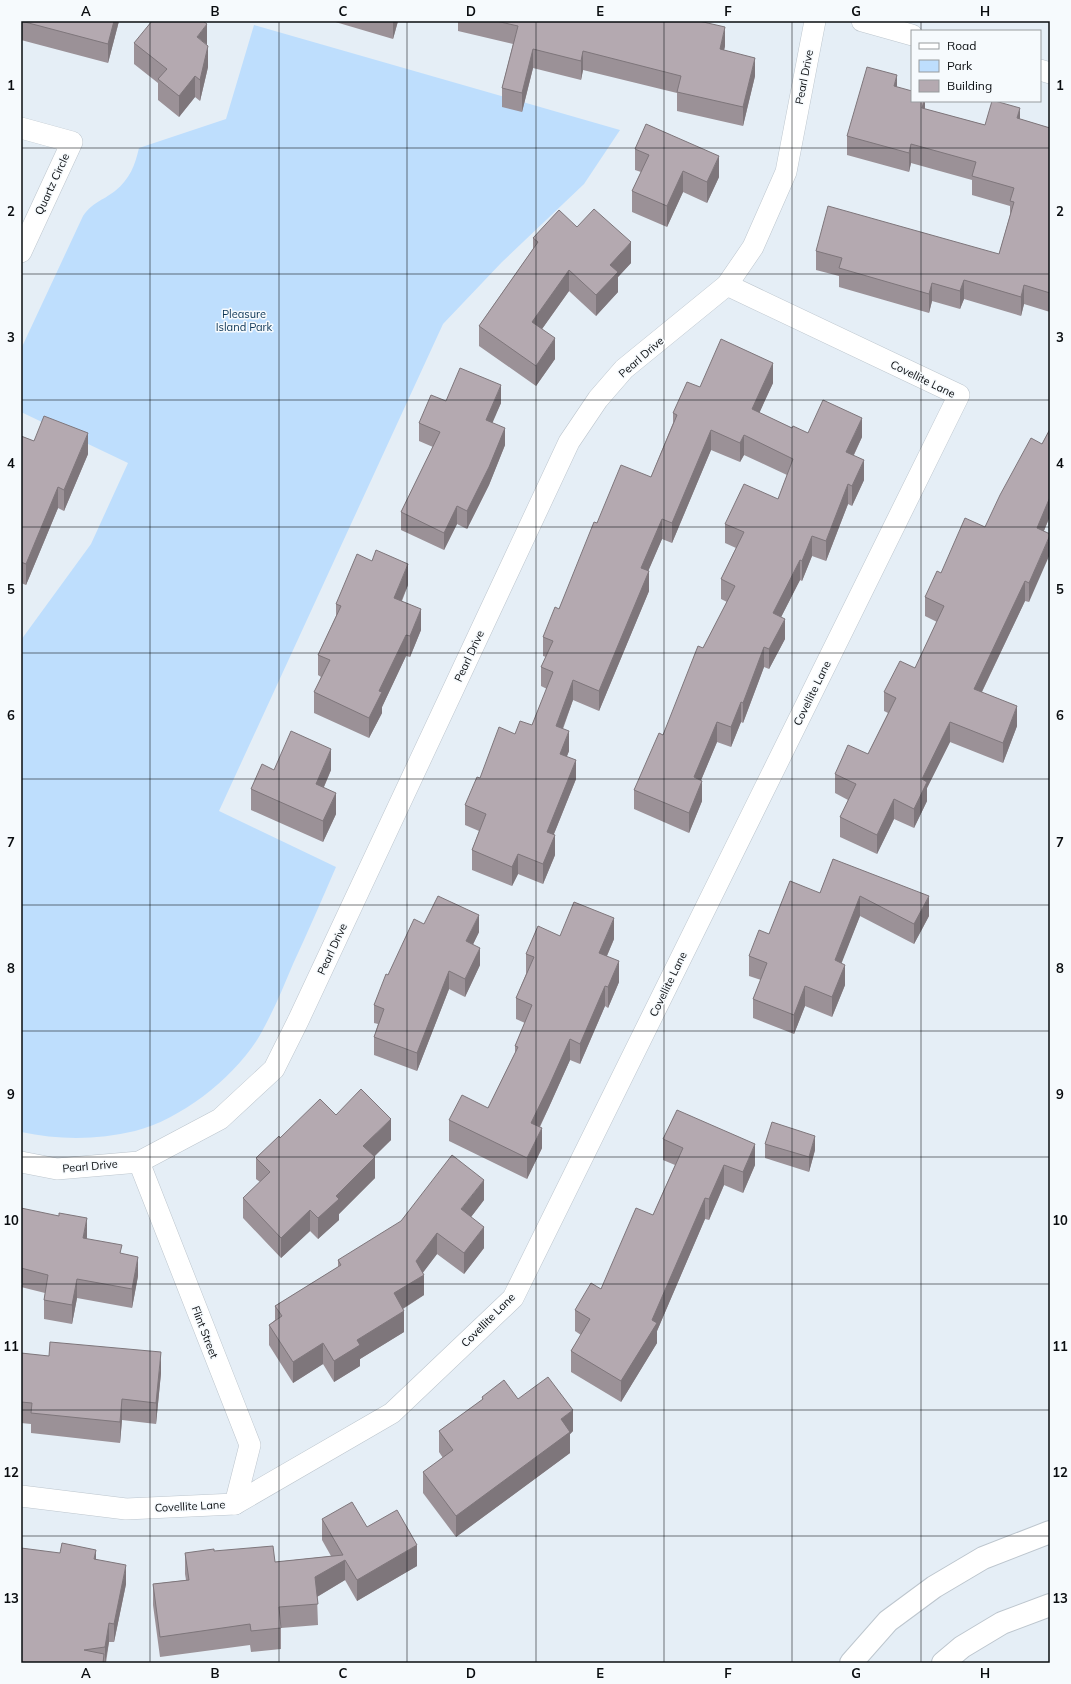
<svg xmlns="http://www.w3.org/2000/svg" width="1071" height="1684" viewBox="0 0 1071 1684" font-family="Mulish,sans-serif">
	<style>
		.green { fill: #bedefd }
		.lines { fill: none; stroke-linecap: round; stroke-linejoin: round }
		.street-casing { stroke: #bdc6ce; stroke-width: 22 }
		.highway-casing { stroke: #bdc6ce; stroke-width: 24 }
		.street { stroke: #fff; stroke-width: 21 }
		.highway { stroke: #fff; stroke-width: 22 }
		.wall { fill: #9b9197 }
		.shaded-wall { fill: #7e767b }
		.building { fill: #b4a9b0; stroke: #7e767b }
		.grid { fill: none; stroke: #090c0f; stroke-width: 1; stroke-opacity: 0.55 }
		.labels { text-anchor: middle; stroke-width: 3; stroke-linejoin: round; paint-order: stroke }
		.street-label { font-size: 11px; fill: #090c0f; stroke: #f6fafd }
		.park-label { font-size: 11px; fill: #0a3455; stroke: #f6fafd }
		.neatline { fill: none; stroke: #090c0f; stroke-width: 1.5 }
		.grid-label { font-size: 13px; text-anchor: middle; font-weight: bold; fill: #090c0f }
	</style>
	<rect width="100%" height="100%" fill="#e5eef6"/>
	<path class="green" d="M 254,25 L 620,130 L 584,184 L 502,262 L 443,324 L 219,811 L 336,867 C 322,899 308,932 293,964 C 283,988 273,1012 260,1035 C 236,1076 182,1119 135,1131 C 97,1140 59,1140 21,1132 L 21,640 L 91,544 L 128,463 L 21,412 L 21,349 L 83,216 C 93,202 102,201 115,191 C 130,179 135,165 139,148 L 226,119 Z"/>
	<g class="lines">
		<defs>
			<g id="street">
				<path d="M 862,21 L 912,35"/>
				<path d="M 1040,70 L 1050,73"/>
				<path d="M 21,128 L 72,142 L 21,252"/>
				<path d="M 21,1162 L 57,1169 L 139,1162 L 220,1119 L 274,1069 L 298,1021 L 569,442 L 598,399 L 624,369 L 727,285 L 753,247 L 786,172 L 815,21"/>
				<path d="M 139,1162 L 250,1445 L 235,1504"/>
				<path d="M 21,1496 L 126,1509 L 235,1504 L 392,1413 L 513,1298 L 959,395 L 727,285"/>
			</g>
			<g id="highway">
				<path d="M 851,1663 L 888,1621 L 934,1587 L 983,1558 L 1050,1532"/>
				<path d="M 943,1663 L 962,1647 L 1002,1623 L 1050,1605"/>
			</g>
		</defs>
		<use href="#street" class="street-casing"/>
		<use href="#highway" class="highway-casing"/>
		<use href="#street" class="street"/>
		<use href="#highway" class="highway"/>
	</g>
	<g class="wall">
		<path d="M 21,21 L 119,21 L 108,63 L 21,40 Z"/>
		<path d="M 332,21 L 398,21 L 393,39 Z"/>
		<path d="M 458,21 L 699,21 L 725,46 L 724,50 L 755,76 L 743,126 L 677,111 L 677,93 L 583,70 L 581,80 L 533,68 L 522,112 L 502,107 L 502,88 L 513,44 L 458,31 Z"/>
		<path d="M 134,43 L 207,45 L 208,67 L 200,101 L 195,97 L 179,117 L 158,100 L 158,83 L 134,64 Z"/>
		<path d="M 897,87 L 925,101 L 925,109 L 985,125 L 1020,119 L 1050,128 L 1050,312 L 1024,304 L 1021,316 L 964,299 L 960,309 L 932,301 L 929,313 L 839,287 L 839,276 L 816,270 L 816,251 L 999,254 L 1010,215 L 1010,206 L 972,195 L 972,180 L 911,163 L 909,172 L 847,155 L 847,136 Z"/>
		<path d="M 635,149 L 719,177 L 707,203 L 683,192 L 667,227 L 632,212 L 632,191 L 641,172 L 635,170 Z"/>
		<path d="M 577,227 L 631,263 L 618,277 L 618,292 L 596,316 L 569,291 L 542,329 L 555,359 L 536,386 L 479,346 L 479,326 L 533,249 L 533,238 Z"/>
		<path d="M 1050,329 L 1050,352 L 1049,351 L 1049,330 Z"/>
		<path d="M 773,383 L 759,413 L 792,428 L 808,433 L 862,437 L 854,455 L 864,480 L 852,506 L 848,504 L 826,561 L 812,556 L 802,581 L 800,580 L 781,617 L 785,639 L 769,669 L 764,667 L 743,723 L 741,722 L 731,747 L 717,742 L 701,780 L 702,801 L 689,833 L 634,809 L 634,790 L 663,735 L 703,648 L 727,602 L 721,599 L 721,579 L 736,548 L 725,543 L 725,524 L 778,499 L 787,475 L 744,455 L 740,462 L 711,450 L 672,543 L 662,539 L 648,571 L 649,591 L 599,711 L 573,700 L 563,729 L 569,751 L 567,756 L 576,779 L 554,834 L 555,855 L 543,884 L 518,874 L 512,886 L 472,870 L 472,850 L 479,831 L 465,825 L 465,805 L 480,778 L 515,734 L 532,725 L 547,689 L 541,686 L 541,667 L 546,657 L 543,656 L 543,637 L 559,609 L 597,523 L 651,477 L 673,423 L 673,413 L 700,387 Z"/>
		<path d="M 446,401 L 501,403 L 492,422 L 505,445 L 489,485 L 467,529 L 457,524 L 444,550 L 401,530 L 401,512 L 433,447 L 419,441 L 419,423 Z"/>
		<path d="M 1050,429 L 1050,516 L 1044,531 L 1029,602 L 1025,601 L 982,692 L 1017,726 L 1003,763 L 950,742 L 927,788 L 927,801 L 914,828 L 894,819 L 877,854 L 840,837 L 840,817 L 848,800 L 835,793 L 835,774 L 868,754 L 888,713 L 884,711 L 884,692 L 915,668 L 937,622 L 925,616 L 925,597 L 941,573 L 985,527 L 1042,444 Z"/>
		<path d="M 21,436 L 34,441 L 88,454 L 64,511 L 58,508 L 26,585 L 21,583 Z"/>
		<path d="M 408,585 L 402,601 L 421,630 L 410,657 L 406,656 L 382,707 L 382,713 L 369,738 L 314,713 L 314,692 L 321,677 L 318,675 L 318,655 L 336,616 L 336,604 Z"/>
		<path d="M 274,770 L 331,770 L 324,787 L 336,814 L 323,842 L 251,810 L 251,789 Z"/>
		<path d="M 833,859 L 929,916 L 914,944 L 860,916 L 841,963 L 845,985 L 832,1017 L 805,1006 L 794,1034 L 753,1018 L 753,999 L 761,980 L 749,976 L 749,956 L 769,934 L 820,893 Z"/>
		<path d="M 424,924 L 479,932 L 473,944 L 480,965 L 465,997 L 449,989 L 417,1071 L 374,1055 L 374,1037 L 378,1024 L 374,1023 L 374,1005 L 388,975 Z"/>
		<path d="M 560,936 L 614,939 L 607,956 L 619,982 L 608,1008 L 605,1006 L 580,1064 L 570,1060 L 549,1107 L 540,1127 L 542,1148 L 527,1179 L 449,1141 L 449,1120 L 488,1108 L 515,1053 L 515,1046 L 525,1023 L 516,1019 L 516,998 L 526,974 L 526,954 Z"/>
		<path d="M 336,1115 L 391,1140 L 374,1157 L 375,1178 L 339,1214 L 339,1220 L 318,1239 L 310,1231 L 281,1258 L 243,1218 L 243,1198 L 260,1182 L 256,1179 L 256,1158 L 280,1138 Z"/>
		<path d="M 663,1139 L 755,1165 L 743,1193 L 724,1185 L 709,1220 L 705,1219 L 657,1331 L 657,1343 L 621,1402 L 571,1372 L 571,1351 L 581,1335 L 575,1331 L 575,1310 L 601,1289 L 653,1215 L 675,1165 L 663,1160 Z"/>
		<path d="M 765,1144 L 815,1150 L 809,1172 L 765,1158 Z"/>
		<path d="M 484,1200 L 471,1217 L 484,1248 L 464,1274 L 437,1254 L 423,1272 L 424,1295 L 403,1309 L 404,1332 L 360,1359 L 360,1366 L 334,1382 L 323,1364 L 293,1383 L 269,1345 L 269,1325 L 275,1320 L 275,1306 L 338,1267 L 338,1260 Z"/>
		<path d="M 21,1208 L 87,1237 L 87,1239 L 122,1254 L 138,1276 L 132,1308 L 77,1298 L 72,1324 L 44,1319 L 44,1300 L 45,1293 L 21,1287 Z"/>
		<path d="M 21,1353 L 161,1373 L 156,1424 L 122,1420 L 120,1443 L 31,1433 L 31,1424 L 21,1423 Z"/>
		<path d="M 482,1397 L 518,1399 L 573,1431 L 570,1434 L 570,1453 L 456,1537 L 423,1493 L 423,1472 L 443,1458 L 439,1452 L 439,1431 L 482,1400 Z"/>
		<path d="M 322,1519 L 367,1527 L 417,1566 L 357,1601 L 345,1580 L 317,1597 L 318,1625 L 281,1628 L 281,1649 L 251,1652 L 250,1645 L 160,1657 L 153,1605 L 153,1584 L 186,1580 L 185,1574 L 185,1553 L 214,1551 L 275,1562 L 331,1556 L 322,1540 Z"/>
		<path d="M 96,1559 L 126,1584 L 114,1642 L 109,1642 L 106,1663 L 21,1663 Z"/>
	</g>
	<g class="shaded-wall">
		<path d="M 114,21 L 119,21 L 108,63 L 108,44 Z"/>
		<path d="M 393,21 L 398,21 L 393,39 Z"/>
		<path d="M 207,24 L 207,45 L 197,37 Z"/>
		<path d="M 725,27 L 725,46 L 720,68 L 720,49 Z"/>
		<path d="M 208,46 L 208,67 L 200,101 L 200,80 Z"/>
		<path d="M 533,49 L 533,68 L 522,112 L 522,93 Z"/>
		<path d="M 583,51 L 583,70 L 581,80 L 581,61 Z"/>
		<path d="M 755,58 L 755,76 L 743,126 L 743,107 Z"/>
		<path d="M 897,75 L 897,94 L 894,86 Z"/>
		<path d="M 195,76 L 195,97 L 179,117 L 179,96 Z"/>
		<path d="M 924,101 L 925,101 L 925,114 L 922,108 Z"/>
		<path d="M 1020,108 L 1020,127 L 1017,118 Z"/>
		<path d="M 911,144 L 911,163 L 909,172 L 909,153 Z"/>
		<path d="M 719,156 L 719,177 L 707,203 L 707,182 Z"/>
		<path d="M 683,171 L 683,192 L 667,227 L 667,206 Z"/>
		<path d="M 631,242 L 631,263 L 618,277 L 618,292 L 596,316 L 596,295 L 610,265 Z"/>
		<path d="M 569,270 L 569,291 L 532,343 L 532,322 Z"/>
		<path d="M 964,280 L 964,299 L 960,309 L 960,291 Z"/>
		<path d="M 932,283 L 932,301 L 929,313 L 929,294 Z"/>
		<path d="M 1024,285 L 1024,304 L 1021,316 L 1021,297 Z"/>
		<path d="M 555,338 L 555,359 L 536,386 L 536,366 Z"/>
		<path d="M 773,363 L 773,383 L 752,429 L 752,409 Z"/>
		<path d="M 501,385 L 501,403 L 486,438 L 486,420 Z"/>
		<path d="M 862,418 L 862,437 L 846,471 L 846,452 Z"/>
		<path d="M 505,428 L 505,445 L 489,485 L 467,529 L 467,511 Z"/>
		<path d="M 711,430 L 711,450 L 672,543 L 672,523 Z"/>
		<path d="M 88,433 L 88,454 L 64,511 L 64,490 Z"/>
		<path d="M 744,435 L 744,455 L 740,462 L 740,443 Z"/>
		<path d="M 864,460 L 864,480 L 852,506 L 852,486 Z"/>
		<path d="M 848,484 L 848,504 L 826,561 L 826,541 Z"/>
		<path d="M 58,487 L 58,508 L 26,585 L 26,564 Z"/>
		<path d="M 1050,497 L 1050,516 L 1037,547 L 1037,528 Z"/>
		<path d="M 457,506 L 457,524 L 444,550 L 444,533 Z"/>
		<path d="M 662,519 L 662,539 L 641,588 L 641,568 Z"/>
		<path d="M 1050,535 L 1050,554 L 1029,602 L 1029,583 Z"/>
		<path d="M 812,536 L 812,556 L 802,581 L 802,561 Z"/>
		<path d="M 800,560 L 800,580 L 773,633 L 773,613 Z"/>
		<path d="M 408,564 L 408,585 L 394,618 L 394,598 Z"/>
		<path d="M 649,571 L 649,591 L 599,711 L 599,691 Z"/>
		<path d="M 1025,581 L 1025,601 L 974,708 L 974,689 Z"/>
		<path d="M 421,609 L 421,630 L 410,657 L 410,636 Z"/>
		<path d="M 785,619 L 785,639 L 769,669 L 769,649 Z"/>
		<path d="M 406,635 L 406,656 L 382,707 L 382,713 L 369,738 L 369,718 L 379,691 Z"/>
		<path d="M 764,647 L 764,667 L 743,723 L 743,703 Z"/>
		<path d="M 573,680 L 573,700 L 556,746 L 556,726 Z"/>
		<path d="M 741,702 L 741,722 L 731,747 L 731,727 Z"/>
		<path d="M 1017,706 L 1017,726 L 1003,763 L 1003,743 Z"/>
		<path d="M 717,722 L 717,742 L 694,797 L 694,777 Z"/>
		<path d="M 950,722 L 950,742 L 927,788 L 927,801 L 914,828 L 914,809 L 922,779 Z"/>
		<path d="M 569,731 L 569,751 L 560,773 L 560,754 Z"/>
		<path d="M 331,749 L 331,770 L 316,805 L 316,784 Z"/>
		<path d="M 576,760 L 576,779 L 547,851 L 547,832 Z"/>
		<path d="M 702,781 L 702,801 L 689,833 L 689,813 Z"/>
		<path d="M 336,793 L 336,814 L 323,842 L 323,821 Z"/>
		<path d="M 894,799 L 894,819 L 877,854 L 877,835 Z"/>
		<path d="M 555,835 L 555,855 L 543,884 L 543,864 Z"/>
		<path d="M 518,854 L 518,874 L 512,886 L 512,867 Z"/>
		<path d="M 860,896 L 860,916 L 835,980 L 835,960 Z"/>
		<path d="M 929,896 L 929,916 L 914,944 L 914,924 Z"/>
		<path d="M 479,915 L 479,932 L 466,959 L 466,941 Z"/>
		<path d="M 614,918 L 614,939 L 599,974 L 599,953 Z"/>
		<path d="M 480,948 L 480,965 L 465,997 L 465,979 Z"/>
		<path d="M 619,961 L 619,982 L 608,1008 L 608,987 Z"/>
		<path d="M 845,965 L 845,985 L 832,1017 L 832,997 Z"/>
		<path d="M 449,971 L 449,989 L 417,1071 L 417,1053 Z"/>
		<path d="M 605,986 L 605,1006 L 580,1064 L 580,1044 Z"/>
		<path d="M 805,986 L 805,1006 L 794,1034 L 794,1015 Z"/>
		<path d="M 570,1039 L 570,1060 L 549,1107 L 531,1144 L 531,1123 Z"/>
		<path d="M 391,1119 L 391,1140 L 363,1167 L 363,1146 Z"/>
		<path d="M 542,1128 L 542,1148 L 527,1179 L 527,1158 Z"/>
		<path d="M 815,1136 L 815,1150 L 809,1172 L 809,1157 Z"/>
		<path d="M 755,1144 L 755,1165 L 743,1193 L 743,1172 Z"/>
		<path d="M 375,1157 L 375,1178 L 339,1214 L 339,1220 L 318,1239 L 318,1218 L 336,1196 Z"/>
		<path d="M 724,1165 L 724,1185 L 709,1220 L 709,1199 Z"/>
		<path d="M 484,1180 L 484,1200 L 461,1230 L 461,1209 Z"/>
		<path d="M 705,1198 L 705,1219 L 657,1331 L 657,1343 L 621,1402 L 621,1381 L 652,1320 Z"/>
		<path d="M 310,1210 L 310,1231 L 281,1258 L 281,1238 Z"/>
		<path d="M 87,1218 L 87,1237 L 83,1257 L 83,1238 Z"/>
		<path d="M 484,1227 L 484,1248 L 464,1274 L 464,1253 Z"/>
		<path d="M 437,1233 L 437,1254 L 419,1278 L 424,1275 L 424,1295 L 394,1314 L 394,1293 L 416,1261 Z"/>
		<path d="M 138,1257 L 138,1276 L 132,1308 L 132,1289 Z"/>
		<path d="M 77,1279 L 77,1298 L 72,1324 L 72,1305 Z"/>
		<path d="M 404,1311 L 404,1332 L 360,1359 L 360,1366 L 334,1382 L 334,1361 L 357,1340 Z"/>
		<path d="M 323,1343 L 323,1364 L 293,1383 L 293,1362 Z"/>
		<path d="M 161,1352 L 161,1373 L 156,1424 L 156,1403 Z"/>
		<path d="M 122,1399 L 122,1420 L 120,1443 L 120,1422 Z"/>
		<path d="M 573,1410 L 573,1431 L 570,1434 L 570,1453 L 456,1537 L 456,1516 L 561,1419 Z"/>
		<path d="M 417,1545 L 417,1566 L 357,1601 L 357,1580 Z"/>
		<path d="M 96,1550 L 96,1568 L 94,1559 Z"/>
		<path d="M 345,1560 L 345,1580 L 315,1598 L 315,1577 Z"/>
		<path d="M 126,1565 L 126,1584 L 114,1642 L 114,1624 Z"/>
		<path d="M 109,1623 L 109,1642 L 105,1663 L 105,1647 Z"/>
	</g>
	<g class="building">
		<path d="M 21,21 L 114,21 L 108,44 Z"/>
		<path d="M 152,21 L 203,21 L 207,24 L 197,37 L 208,46 L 200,80 L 195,76 L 179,96 L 158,79 L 167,69 L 134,43 Z"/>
		<path d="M 496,21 L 699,21 L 725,27 L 720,49 L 755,58 L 743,107 L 677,92 L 681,76 L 583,51 L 581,61 L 533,49 L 522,93 L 502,88 L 518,26 Z"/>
		<path d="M 867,67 L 897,75 L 894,86 L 912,91 L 912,101 L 924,101 L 922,108 L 985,125 L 992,101 L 995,101 L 1020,108 L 1017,118 L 1050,128 L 1050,293 L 1024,285 L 1021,297 L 964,280 L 960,291 L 932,283 L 929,294 L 839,268 L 842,258 L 816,251 L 828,206 L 999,254 L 1014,202 L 1010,201 L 1014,188 L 972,176 L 976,162 L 911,144 L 909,153 L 847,136 Z"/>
		<path d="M 646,124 L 719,156 L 707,182 L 683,171 L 667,206 L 632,191 L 649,155 L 635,149 Z"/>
		<path d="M 594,209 L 631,242 L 610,265 L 618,272 L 596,295 L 569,270 L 532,322 L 555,338 L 536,366 L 479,326 L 538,242 L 533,238 L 559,210 L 577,227 Z"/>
		<path d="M 721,339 L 773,363 L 752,409 L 792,428 L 793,426 L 808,433 L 823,400 L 862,418 L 846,452 L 864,460 L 852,486 L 848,484 L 826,541 L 812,536 L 802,561 L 800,560 L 773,613 L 785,619 L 769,649 L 764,647 L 743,703 L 741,702 L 731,727 L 717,722 L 694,777 L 702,781 L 689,813 L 634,790 L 659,733 L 663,735 L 698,646 L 703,648 L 735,586 L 721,579 L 744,532 L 725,524 L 744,484 L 778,499 L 793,459 L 744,435 L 740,443 L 711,430 L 672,523 L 662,519 L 641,568 L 649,571 L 599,691 L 573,680 L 556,726 L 569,731 L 560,754 L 576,760 L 547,832 L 555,835 L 543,864 L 518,854 L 512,867 L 472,850 L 486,814 L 465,805 L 477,777 L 480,778 L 499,727 L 515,734 L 520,721 L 532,725 L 553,672 L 541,667 L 553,641 L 543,637 L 555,607 L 559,609 L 594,522 L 597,523 L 621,465 L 651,477 L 677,415 L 673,413 L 687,382 L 700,387 Z"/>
		<path d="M 460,368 L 501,385 L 486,420 L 505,428 L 489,467 L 467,511 L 457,506 L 444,533 L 401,512 L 440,432 L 419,423 L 431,395 L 446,401 Z"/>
		<path d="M 44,416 L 88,433 L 64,490 L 58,487 L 26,564 L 21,562 L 21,436 L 34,441 Z"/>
		<path d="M 1050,429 L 1050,497 L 1037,528 L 1050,534 L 1050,535 L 1029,583 L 1025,581 L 974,689 L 1017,706 L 1003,743 L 950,722 L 922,779 L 927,782 L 914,809 L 894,799 L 877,835 L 840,817 L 856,784 L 835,774 L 848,745 L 868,754 L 896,698 L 884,692 L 900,661 L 915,668 L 944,606 L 925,597 L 937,571 L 941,573 L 965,518 L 985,527 L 1000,495 L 1031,438 L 1042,444 Z"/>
		<path d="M 376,550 L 408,564 L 394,598 L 421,609 L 410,636 L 406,635 L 379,691 L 382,692 L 369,718 L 314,692 L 330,660 L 318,655 L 341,606 L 336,604 L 357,554 L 372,561 Z"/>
		<path d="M 291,731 L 331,749 L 316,784 L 336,793 L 323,821 L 251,789 L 262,764 L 274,770 Z"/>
		<path d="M 833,859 L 929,896 L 914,924 L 860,896 L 835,960 L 845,965 L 832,997 L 805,986 L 794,1015 L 753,999 L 767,963 L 749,956 L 759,930 L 769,934 L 790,881 L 820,893 Z"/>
		<path d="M 438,896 L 479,915 L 466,941 L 480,948 L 465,979 L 449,971 L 417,1053 L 374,1037 L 384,1009 L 374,1005 L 386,974 L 388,975 L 414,919 L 424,924 Z"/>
		<path d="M 574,902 L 614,918 L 599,953 L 619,961 L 608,987 L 605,986 L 580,1044 L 570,1039 L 549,1086 L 531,1123 L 542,1128 L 527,1158 L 449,1120 L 462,1095 L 488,1108 L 518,1047 L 515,1046 L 532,1005 L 516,998 L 534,957 L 526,954 L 538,926 L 560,936 Z"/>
		<path d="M 361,1089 L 391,1119 L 363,1146 L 375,1157 L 336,1196 L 339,1199 L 318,1218 L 310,1210 L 281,1238 L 243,1198 L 270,1172 L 256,1158 L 279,1136 L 280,1138 L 320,1099 L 336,1115 Z"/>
		<path d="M 677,1110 L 755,1144 L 743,1172 L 724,1165 L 709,1199 L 705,1198 L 652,1320 L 657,1323 L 621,1381 L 571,1351 L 590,1319 L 575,1310 L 591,1283 L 601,1289 L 636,1208 L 653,1215 L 683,1148 L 663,1139 Z"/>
		<path d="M 772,1122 L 815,1136 L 809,1157 L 765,1144 Z"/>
		<path d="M 452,1155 L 484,1180 L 461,1209 L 484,1227 L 464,1253 L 437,1233 L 416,1261 L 424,1275 L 394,1293 L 404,1311 L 357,1340 L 360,1345 L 334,1361 L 323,1343 L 293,1362 L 269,1325 L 282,1316 L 275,1306 L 341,1265 L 338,1260 L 401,1221 Z"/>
		<path d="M 21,1208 L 59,1216 L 59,1213 L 87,1218 L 83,1238 L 122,1245 L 120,1253 L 138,1257 L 132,1289 L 77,1279 L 72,1305 L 44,1300 L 48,1275 L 21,1268 Z"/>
		<path d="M 50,1342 L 161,1352 L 156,1403 L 122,1399 L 120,1422 L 31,1413 L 32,1403 L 21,1402 L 21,1353 L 49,1356 Z"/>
		<path d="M 548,1377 L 573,1410 L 561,1419 L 570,1432 L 456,1516 L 423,1472 L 453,1450 L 439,1431 L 483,1399 L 482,1397 L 504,1380 L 518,1399 Z"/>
		<path d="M 352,1502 L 367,1527 L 397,1510 L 417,1545 L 357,1580 L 345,1560 L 315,1577 L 318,1604 L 279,1607 L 281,1628 L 251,1631 L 250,1624 L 160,1637 L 153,1584 L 189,1580 L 185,1553 L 214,1549 L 214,1551 L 273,1546 L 275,1562 L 343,1555 L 322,1519 Z"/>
		<path d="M 62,1543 L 96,1550 L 94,1559 L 126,1565 L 114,1624 L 109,1623 L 105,1647 L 84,1650 L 104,1654 L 103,1663 L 21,1663 L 21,1548 L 60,1553 Z"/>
	</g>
	<path class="grid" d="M 150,21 L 150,1663M 279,21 L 279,1663M 407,21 L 407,1663M 536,21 L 536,1663M 664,21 L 664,1663M 792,21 L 792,1663M 921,21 L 921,31M 921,101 L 921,1663M 21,148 L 1050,148M 21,274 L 1050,274M 21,400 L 1050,400M 21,527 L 1050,527M 21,653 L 1050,653M 21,779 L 1050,779M 21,905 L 1050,905M 21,1031 L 1050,1031M 21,1157 L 1050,1157M 21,1284 L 1050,1284M 21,1410 L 1050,1410M 21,1536 L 1050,1536"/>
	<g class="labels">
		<g class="street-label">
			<text transform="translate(804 77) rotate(-79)" y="4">Pearl Drive</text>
			<text transform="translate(52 184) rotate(-65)" y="4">Quartz Circle</text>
			<text transform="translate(641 357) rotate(-41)" y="4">Pearl Drive</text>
			<text transform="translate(923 379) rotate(26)" y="4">Covellite Lane</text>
			<text transform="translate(469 656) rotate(-65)" y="4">Pearl Drive</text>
			<text transform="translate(812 693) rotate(-64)" y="4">Covellite Lane</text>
			<text transform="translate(332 949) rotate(-65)" y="4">Pearl Drive</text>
			<text transform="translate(668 984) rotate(-64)" y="4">Covellite Lane</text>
			<text transform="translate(90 1166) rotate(-5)" y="4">Pearl Drive</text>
			<text transform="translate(488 1320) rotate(-45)" y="4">Covellite Lane</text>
			<text transform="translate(205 1332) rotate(69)" y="4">Flint Street</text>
			<text transform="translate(190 1506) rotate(-3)" y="4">Covellite Lane</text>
		</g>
		<g class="park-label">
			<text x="244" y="318">Pleasure<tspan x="244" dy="13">Island Park</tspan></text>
		</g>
	</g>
	<rect width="1071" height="1684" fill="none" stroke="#f6fafd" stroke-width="44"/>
	<rect x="911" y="30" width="130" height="72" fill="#f6fafd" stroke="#979b9e"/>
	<rect x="919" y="43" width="20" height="6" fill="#ffffff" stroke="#979b9e"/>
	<text x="947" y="50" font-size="12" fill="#090c0f">Road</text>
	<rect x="919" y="60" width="20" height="12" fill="#bedefd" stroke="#979b9e"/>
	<text x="947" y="70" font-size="12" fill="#090c0f">Park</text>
	<rect x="919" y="80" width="20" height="12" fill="#b4a9b0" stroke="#979b9e"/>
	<text x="947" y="90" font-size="12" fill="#090c0f">Building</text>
	<rect x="22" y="22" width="1027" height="1640" class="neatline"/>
	<g class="grid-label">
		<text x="86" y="16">A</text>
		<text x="215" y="16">B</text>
		<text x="343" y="16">C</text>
		<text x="471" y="16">D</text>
		<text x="600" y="16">E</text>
		<text x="728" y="16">F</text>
		<text x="856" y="16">G</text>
		<text x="985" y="16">H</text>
		<text x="11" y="90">1</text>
		<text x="1060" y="90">1</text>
		<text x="11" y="216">2</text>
		<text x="1060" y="216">2</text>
		<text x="11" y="342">3</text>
		<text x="1060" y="342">3</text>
		<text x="11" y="468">4</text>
		<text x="1060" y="468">4</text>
		<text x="11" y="594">5</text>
		<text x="1060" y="594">5</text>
		<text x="11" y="720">6</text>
		<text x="1060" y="720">6</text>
		<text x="11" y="847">7</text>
		<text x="1060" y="847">7</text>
		<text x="11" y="973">8</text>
		<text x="1060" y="973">8</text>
		<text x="11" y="1099">9</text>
		<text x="1060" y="1099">9</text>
		<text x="11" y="1225">10</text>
		<text x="1060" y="1225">10</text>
		<text x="11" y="1351">11</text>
		<text x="1060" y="1351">11</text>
		<text x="11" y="1477">12</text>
		<text x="1060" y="1477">12</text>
		<text x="11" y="1603">13</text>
		<text x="1060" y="1603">13</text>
		<text x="86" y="1678">A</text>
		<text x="215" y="1678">B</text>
		<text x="343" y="1678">C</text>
		<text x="471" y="1678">D</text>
		<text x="600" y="1678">E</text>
		<text x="728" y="1678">F</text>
		<text x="856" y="1678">G</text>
		<text x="985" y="1678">H</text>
	</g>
</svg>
